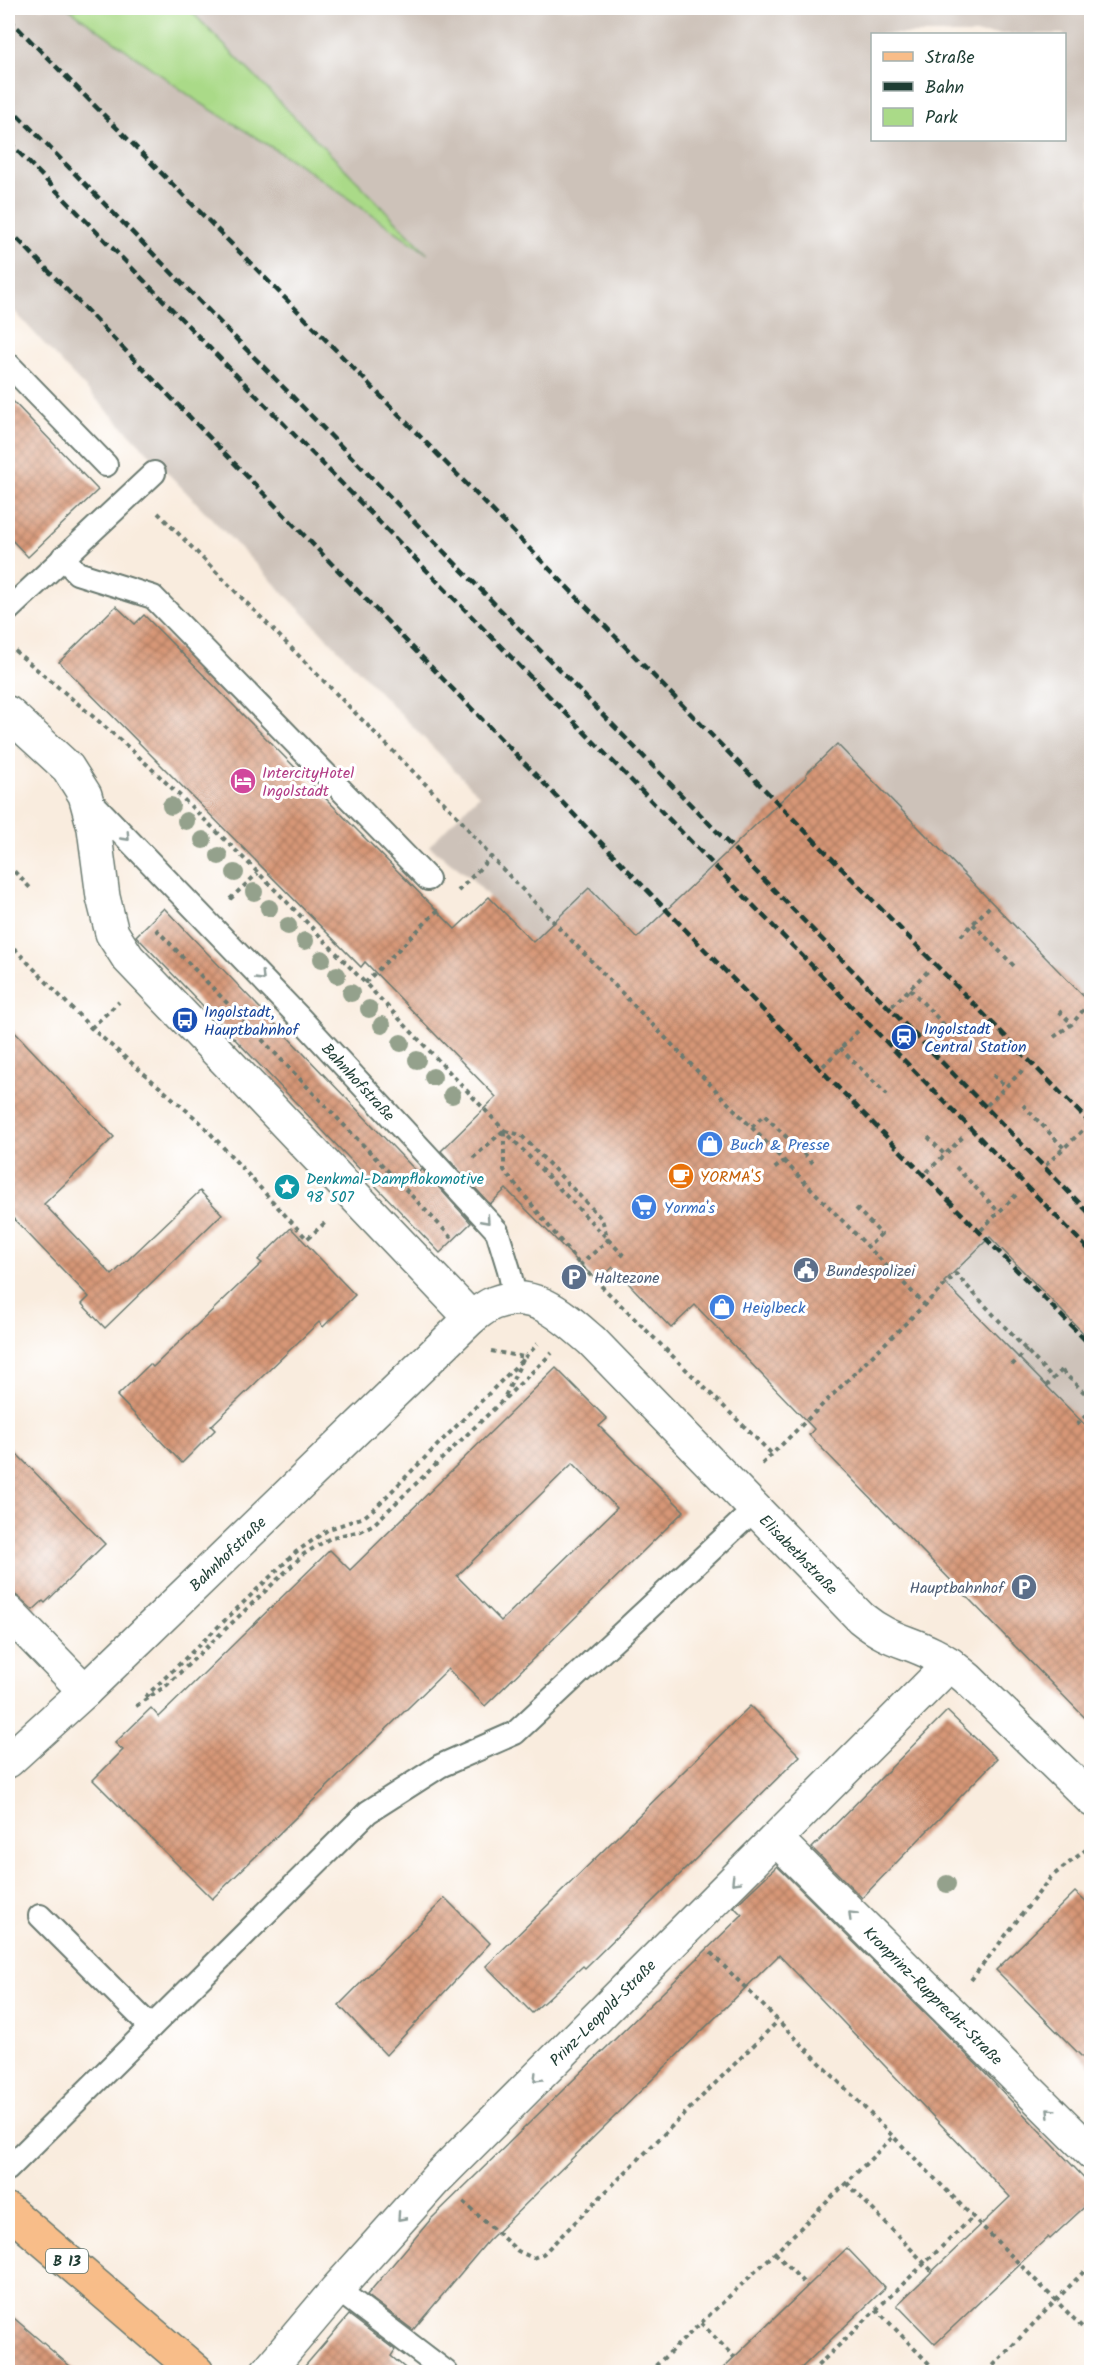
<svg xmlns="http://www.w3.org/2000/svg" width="1099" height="2380" viewBox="0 0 1099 2380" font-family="Kalam,sans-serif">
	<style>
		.industrial { fill: #cdc2b9; fill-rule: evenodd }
		.green { fill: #aada88; stroke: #648c5e; stroke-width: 1.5 }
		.building { fill: url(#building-cross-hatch); fill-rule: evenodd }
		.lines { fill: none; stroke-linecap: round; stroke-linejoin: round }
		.lane-casing { stroke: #6b7a70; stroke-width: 26 }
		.street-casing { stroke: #6b7a70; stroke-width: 36 }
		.primary-casing { stroke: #6b7a70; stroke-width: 36 }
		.path { stroke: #6b7a70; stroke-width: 4; stroke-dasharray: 4.5 4.5; stroke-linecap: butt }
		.lane { stroke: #fff; stroke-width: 22 }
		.street { stroke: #fff; stroke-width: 33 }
		.primary { stroke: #f8bd89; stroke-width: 33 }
		.rail { stroke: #1f3d34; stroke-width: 4.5; stroke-dasharray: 9 4.5; stroke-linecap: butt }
		.tree { fill: #94a18c }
		.oneway { stroke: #8f9e9a }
		.labels { text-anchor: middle; stroke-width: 6; stroke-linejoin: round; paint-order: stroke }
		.shield { fill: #fff; stroke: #627771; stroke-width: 1.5 }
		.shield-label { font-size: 15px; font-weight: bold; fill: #1f3d34 }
		.hotel-label { font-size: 16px; fill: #b23c85; stroke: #fff; text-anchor: start }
		.transit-label { font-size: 16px; fill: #164399; stroke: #fff; text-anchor: start }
		.street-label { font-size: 16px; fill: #1f3d34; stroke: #fff }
		.shop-label { font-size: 16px; fill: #366cbe; stroke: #fff; text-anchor: start }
		.food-label { font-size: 16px; fill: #c56008; stroke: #fff; text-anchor: start }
		.culture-label { font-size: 16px; fill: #0d838f; stroke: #fff; text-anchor: start }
		.service-label { font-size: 16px; fill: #4e5e75; stroke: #fff; text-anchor: start }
	</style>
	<defs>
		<pattern id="building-cross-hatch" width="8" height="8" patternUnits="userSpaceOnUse" patternTransform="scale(1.5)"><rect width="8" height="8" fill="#d79777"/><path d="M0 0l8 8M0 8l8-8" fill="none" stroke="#ae7c62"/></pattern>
	</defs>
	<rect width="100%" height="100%" fill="#fff"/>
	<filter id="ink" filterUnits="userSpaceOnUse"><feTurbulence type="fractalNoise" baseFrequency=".0167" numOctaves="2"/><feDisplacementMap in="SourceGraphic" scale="12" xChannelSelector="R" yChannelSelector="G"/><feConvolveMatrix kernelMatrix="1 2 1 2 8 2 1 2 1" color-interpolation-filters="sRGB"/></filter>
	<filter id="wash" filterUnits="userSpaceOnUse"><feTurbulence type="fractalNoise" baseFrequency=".008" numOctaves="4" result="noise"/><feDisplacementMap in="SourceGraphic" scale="24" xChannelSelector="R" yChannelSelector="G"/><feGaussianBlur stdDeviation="1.35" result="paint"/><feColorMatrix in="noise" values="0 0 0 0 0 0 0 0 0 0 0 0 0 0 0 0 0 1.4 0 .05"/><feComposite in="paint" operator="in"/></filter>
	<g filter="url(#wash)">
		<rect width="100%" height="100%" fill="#f9ecde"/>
		<path class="industrial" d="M 8,8 L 1091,8 L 1091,1432 L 1046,1386 L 549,959 L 471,878 L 429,846 L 479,795 L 69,371 L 8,304 ZM 872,34 L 1064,34 L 1064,140 L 872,140 Z"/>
		<path class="green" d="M 68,8 L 188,8 L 428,254 L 300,165 L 197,101 Z"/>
		<g id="blocks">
			<g class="building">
				<path d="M 8,396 L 98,490 L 28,557 L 8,536 Z"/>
				<path d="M 116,606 L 135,624 L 144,615 L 455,929 L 489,897 L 533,942 L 589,888 L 637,938 L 807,776 L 806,774 L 837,744 L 1092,1005 L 1092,1342 L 990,1237 L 944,1282 L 1092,1432 L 1092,1725 L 809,1435 L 814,1429 L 695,1305 L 671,1328 L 613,1267 L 598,1282 L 506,1189 L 490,1204 L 441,1151 L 496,1097 L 365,962 L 361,967 L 59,662 Z"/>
				<path d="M 164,908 L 418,1173 L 422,1169 L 471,1223 L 440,1253 L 136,936 Z"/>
				<path d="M 8,1025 L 114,1137 L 44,1204 L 112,1275 L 200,1191 L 222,1214 L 105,1328 L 82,1304 L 89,1297 L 8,1213 Z"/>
				<path d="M 291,1228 L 355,1295 L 323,1327 L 319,1322 L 211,1426 L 215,1430 L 182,1463 L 117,1396 L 150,1364 L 153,1367 L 262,1263 L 258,1260 Z"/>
				<path d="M 556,1368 L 607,1419 L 599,1426 L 684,1511 L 485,1706 L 448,1669 L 212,1899 L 93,1780 L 123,1750 L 115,1743 L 151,1708 L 159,1717 L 330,1550 L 350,1570 ZM 573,1463 L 617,1508 L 501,1621 L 457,1576 Z"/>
				<path d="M 8,1445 L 105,1544 L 45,1603 L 43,1601 L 33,1610 L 21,1599 L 14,1594 L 8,1594 Z"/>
				<path d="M 750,1706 L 800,1756 L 585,1968 L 583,1966 L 532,2013 L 486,1966 Z"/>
				<path d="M 947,1711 L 997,1759 L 862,1898 L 812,1848 Z"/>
				<path d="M 777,1866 L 979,2067 L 1092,2186 L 1092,2200 L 1050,2239 L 1048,2237 L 935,2344 L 897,2305 L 1010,2197 L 779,1955 L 488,2241 L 413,2330 L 367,2295 L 431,2219 L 742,1915 L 734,1907 Z"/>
				<path d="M 1075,1892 L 1092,1908 L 1092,2067 L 996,1970 Z"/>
				<path d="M 445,1898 L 490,1943 L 386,2055 L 339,2005 Z"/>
				<path d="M 847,2248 L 885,2288 L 796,2373 L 718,2373 Z"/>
				<path d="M 8,2313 L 78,2373 L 8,2373 Z"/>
				<path d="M 349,2315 L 395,2350 L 391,2356 L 411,2373 L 299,2373 Z"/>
			</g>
		</g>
	</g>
	<g filter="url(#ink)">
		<use href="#blocks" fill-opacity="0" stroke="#6b7a70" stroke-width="1.5"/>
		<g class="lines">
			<defs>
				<g id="lane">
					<path d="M 8,364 L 106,465"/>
					<path d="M 63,557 L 77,573 L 153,597 L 428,879"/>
					<path d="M 8,610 L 154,473"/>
					<path id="s1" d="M 88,798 L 299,1017 L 497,1231 L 509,1270 L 515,1297"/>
					<path d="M 40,1916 L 151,2027"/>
					<path d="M 8,2169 L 368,1812 L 440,1766 L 515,1733 L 755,1509"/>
					<path d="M 337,2289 L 446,2372"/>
				</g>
				<g id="street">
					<path d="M 8,713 L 68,768 L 85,795 L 94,828 L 103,897 L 112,933 L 128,958 L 471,1318"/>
					<path d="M 8,1612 L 85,1691"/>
					<path id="s2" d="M 8,1761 L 85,1691 L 471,1318 C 478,1313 486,1306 494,1303 C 534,1287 564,1317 592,1341 L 861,1618 C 888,1640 905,1640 933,1654 C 946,1660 957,1670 968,1679 L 1092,1800"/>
					<path id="s3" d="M 776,1839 L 1092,2153"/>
					<path id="s4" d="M 267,2372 L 337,2289 L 436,2179 L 950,1664"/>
				</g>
				<path id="primary" d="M 8,2210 L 197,2372"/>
			</defs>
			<use href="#lane" class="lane-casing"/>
			<use href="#street" class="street-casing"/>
			<use href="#primary" class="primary-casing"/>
			<g class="path">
				<path d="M 158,513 L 458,817 L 491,857"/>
				<path d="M 8,645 C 57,687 108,727 155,772 C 318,926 468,1095 624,1256"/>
				<path d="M 8,865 L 32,890"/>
				<path d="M 458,891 L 491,857 L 784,1161 L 774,1169"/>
				<path d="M 230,899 L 258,873"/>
				<path d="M 973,924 L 1017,969"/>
				<path d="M 156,929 L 454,1240"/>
				<path d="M 961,936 L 992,904"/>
				<path d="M 8,942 L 91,1028 L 200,1122 L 307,1239 L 327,1221"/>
				<path d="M 365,983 L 439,909"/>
				<path d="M 910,989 L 951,1032"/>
				<path d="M 892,1006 L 929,970"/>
				<path d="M 1059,1011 L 1072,1024"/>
				<path d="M 91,1028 L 119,1002"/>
				<path d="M 1054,1037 L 1072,1024 L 1089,1003"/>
				<path d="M 1089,1041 L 1092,1044"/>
				<path d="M 840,1048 L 887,1095"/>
				<path d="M 823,1066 L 858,1031"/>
				<path d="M 993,1075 L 1006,1087"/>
				<path d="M 987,1105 L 1025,1068"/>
				<path d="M 1023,1105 L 1064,1148"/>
				<path d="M 752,1127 L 764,1115 L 815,1165"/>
				<path d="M 505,1131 L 521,1135 L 602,1219 L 608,1240 L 580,1265"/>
				<path d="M 504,1132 L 504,1170 L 580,1265 L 772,1454"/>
				<path d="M 928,1137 L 944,1154"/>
				<path d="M 473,1158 L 503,1131"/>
				<path d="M 784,1161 L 925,1305"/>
				<path d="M 1046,1165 L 1083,1130"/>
				<path d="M 956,1167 L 999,1212"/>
				<path d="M 927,1172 L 963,1137"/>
				<path d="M 856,1208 L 881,1234 L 868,1247"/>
				<path d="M 981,1230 L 1017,1194"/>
				<path d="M 491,1351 L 524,1357 L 505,1396"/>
				<path d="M 1012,1365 L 1027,1350"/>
				<path d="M 1062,1371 L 1092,1400"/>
				<path d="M 1046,1386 L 1065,1367"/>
				<path d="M 1077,1425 L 1092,1409"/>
				<path d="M 762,1464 L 956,1274 L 1053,1379"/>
				<path d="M 145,1697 L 296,1552 L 329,1529 L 364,1517 L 376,1507 L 538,1344"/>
				<path d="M 136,1706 L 167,1685 L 304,1554 L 332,1537 L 361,1531 L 374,1524 L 552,1353"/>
				<path d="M 711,1953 L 1092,2337"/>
				<path d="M 971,1980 L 1051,1877 L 1092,1845"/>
				<path d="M 847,2183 L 932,2271"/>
				<path d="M 463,2202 L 518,2251 L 533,2258 L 543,2254 L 778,2021"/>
				<path d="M 775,2253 L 807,2286"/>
				<path d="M 876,2309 L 937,2372"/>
				<path d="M 701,2323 L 734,2357"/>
				<path d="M 649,2372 L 775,2253 L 894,2136"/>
				<path d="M 811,2372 L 973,2217"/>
				<path d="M 987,2372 L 1092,2263"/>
			</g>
			<use href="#lane" class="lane"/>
			<use href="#street" class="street"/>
			<use href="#primary" class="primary"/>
			<g class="rail">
				<path d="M 8,18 L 286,299 L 1092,1125"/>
				<path d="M 8,105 L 1092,1216"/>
				<path d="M 8,141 L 1092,1253"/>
				<path d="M 8,229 L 821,1070 L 1092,1347"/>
			</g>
		</g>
		<g class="tree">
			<circle cx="171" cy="806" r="9"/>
			<circle cx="186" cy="821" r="9"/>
			<circle cx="203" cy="840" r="9"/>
			<circle cx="219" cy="856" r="9"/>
			<circle cx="235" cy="873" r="9"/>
			<circle cx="254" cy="892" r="9"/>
			<circle cx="269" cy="908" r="9"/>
			<circle cx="288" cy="926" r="9"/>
			<circle cx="305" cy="941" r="9"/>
			<circle cx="322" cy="959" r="9"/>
			<circle cx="337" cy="975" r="9"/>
			<circle cx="351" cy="993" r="9"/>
			<circle cx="369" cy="1009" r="9"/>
			<circle cx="382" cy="1025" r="9"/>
			<circle cx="401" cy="1043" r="9"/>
			<circle cx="417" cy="1060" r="9"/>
			<circle cx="433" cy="1077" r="9"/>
			<circle cx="452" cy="1095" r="9"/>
			<circle cx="947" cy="1884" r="9"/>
		</g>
		<defs><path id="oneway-chevron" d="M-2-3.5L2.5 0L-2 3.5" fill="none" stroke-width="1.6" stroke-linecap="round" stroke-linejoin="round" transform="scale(1.5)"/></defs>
		<g class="oneway">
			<use href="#oneway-chevron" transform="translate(126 837) rotate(46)"/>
			<use href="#oneway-chevron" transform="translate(261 977) rotate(46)"/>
			<use href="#oneway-chevron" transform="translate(486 1220) rotate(48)"/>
			<use href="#oneway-chevron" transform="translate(735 1881) rotate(134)"/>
			<use href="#oneway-chevron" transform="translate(852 1915) rotate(-135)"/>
			<use href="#oneway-chevron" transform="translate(537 2078) rotate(135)"/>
			<use href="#oneway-chevron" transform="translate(1050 2112) rotate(-135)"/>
			<use href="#oneway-chevron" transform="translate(401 2217) rotate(132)"/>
		</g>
	</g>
	<defs>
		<symbol id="hotel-disc" viewBox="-11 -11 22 22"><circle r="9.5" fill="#d1479c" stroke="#fff"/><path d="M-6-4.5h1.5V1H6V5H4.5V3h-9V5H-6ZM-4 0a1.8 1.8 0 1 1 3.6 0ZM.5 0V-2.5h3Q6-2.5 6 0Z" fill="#fff"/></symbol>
		<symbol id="bus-disc" viewBox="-11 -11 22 22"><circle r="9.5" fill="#1a4fb4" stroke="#fff"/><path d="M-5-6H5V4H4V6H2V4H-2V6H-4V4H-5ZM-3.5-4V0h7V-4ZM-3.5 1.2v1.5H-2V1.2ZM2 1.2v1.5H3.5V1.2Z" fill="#fff"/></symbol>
		<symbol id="station-disc" viewBox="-11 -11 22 22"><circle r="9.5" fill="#1a4fb4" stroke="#fff"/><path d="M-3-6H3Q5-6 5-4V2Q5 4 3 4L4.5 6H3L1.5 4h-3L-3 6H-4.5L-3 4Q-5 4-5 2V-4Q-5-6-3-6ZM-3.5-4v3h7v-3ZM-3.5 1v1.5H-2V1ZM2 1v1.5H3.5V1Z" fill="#fff"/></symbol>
		<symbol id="shop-disc" viewBox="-11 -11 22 22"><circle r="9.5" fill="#3f7fe0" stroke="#fff"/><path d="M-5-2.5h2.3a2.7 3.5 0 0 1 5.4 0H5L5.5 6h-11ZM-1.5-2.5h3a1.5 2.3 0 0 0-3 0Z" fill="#fff"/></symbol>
		<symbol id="cafe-disc" viewBox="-11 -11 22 22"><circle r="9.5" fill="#e8710a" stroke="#fff"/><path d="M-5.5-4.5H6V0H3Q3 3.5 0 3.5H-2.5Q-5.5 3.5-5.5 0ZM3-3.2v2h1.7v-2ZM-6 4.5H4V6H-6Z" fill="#fff"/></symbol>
		<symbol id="sight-disc" viewBox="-11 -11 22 22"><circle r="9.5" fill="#0f9aa8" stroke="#fff"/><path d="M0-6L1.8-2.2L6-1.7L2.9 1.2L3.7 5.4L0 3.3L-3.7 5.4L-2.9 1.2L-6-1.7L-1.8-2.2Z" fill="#fff"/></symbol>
		<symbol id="supermarket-disc" viewBox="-11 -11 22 22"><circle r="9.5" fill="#3f7fe0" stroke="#fff"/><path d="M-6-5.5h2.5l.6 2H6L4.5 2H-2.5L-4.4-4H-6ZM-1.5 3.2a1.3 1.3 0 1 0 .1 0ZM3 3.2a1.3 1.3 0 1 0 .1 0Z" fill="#fff"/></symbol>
		<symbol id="civic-disc" viewBox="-11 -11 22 22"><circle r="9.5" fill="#5c6f8a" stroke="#fff"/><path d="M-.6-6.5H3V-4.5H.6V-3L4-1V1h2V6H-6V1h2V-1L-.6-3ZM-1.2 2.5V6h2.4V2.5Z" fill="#fff"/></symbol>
		<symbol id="parking-disc" viewBox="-11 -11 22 22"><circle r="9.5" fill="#5c6f8a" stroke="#fff"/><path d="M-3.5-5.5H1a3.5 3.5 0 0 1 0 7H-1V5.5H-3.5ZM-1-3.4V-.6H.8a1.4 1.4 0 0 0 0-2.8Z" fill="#fff"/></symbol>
	</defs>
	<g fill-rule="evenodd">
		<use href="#hotel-disc" x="228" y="766" width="30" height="30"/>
		<use href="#bus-disc" x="170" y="1005" width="30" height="30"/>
		<use href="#station-disc" x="889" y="1022" width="30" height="30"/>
		<use href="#shop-disc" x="695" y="1129" width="30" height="30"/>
		<use href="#cafe-disc" x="666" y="1161" width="30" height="30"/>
		<use href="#sight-disc" x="272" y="1172" width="30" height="30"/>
		<use href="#supermarket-disc" x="629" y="1192" width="30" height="30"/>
		<use href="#civic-disc" x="791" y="1255" width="30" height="30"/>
		<use href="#parking-disc" x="559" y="1262" width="30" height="30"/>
		<use href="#shop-disc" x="707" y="1292" width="30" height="30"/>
		<use href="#parking-disc" x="1009" y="1572" width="30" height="30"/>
	</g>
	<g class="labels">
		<rect class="shield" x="46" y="2249" width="42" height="24" rx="4.5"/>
		<g class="shield-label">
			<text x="67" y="2266">B 13</text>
		</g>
		<g class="hotel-label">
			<text x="262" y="778">IntercityHotel<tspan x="262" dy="18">Ingolstadt</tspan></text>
		</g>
		<g class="transit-label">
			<text x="204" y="1017">Ingolstadt,<tspan x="204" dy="18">Hauptbahnhof</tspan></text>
			<text x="924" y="1034">Ingolstadt<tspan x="924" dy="18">Central Station</tspan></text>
		</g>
		<g class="street-label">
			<text dy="6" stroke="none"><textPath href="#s1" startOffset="392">Bahnhofstraße</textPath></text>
			<text dy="6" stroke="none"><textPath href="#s2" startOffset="302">Bahnhofstraße</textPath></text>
			<text dy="6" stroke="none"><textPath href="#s2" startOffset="1077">Elisabethstraße</textPath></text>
			<text dy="6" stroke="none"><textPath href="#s3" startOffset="222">Kronprinz-Rupprecht-Straße</textPath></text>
			<text dy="6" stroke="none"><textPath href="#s4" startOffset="492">Prinz-Leopold-Straße</textPath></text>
		</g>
		<g class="shop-label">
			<text x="730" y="1150">Buch &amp; Presse</text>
			<text x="664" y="1213">Yorma's</text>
			<text x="742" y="1313">Heiglbeck</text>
		</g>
		<g class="food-label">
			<text x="700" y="1182">YORMA'S</text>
		</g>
		<g class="culture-label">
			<text x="306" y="1184">Denkmal-Dampflokomotive<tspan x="306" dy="18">98 507</tspan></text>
		</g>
		<g class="service-label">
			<text x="826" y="1276">Bundespolizei</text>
			<text x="594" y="1283">Haltezone</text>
			<text x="1004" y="1593" text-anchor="end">Hauptbahnhof</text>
		</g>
	</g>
	<rect width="1099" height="2380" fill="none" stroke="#fff" stroke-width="30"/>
	<rect x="871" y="33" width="195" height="108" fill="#ffffff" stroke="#a5b1ae" stroke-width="1.5"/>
	<rect x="883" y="52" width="30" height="9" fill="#f8bd89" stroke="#a5b1ae" stroke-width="1.5"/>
	<text x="925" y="63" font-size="18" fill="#1f3d34">Straße</text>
	<rect x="883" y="82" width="30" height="9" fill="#1f3d34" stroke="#a5b1ae" stroke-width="1.5"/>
	<text x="925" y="93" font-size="18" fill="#1f3d34">Bahn</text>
	<rect x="883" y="108" width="30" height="18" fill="#aada88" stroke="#a5b1ae" stroke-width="1.5"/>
	<text x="925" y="123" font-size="18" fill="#1f3d34">Park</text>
</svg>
